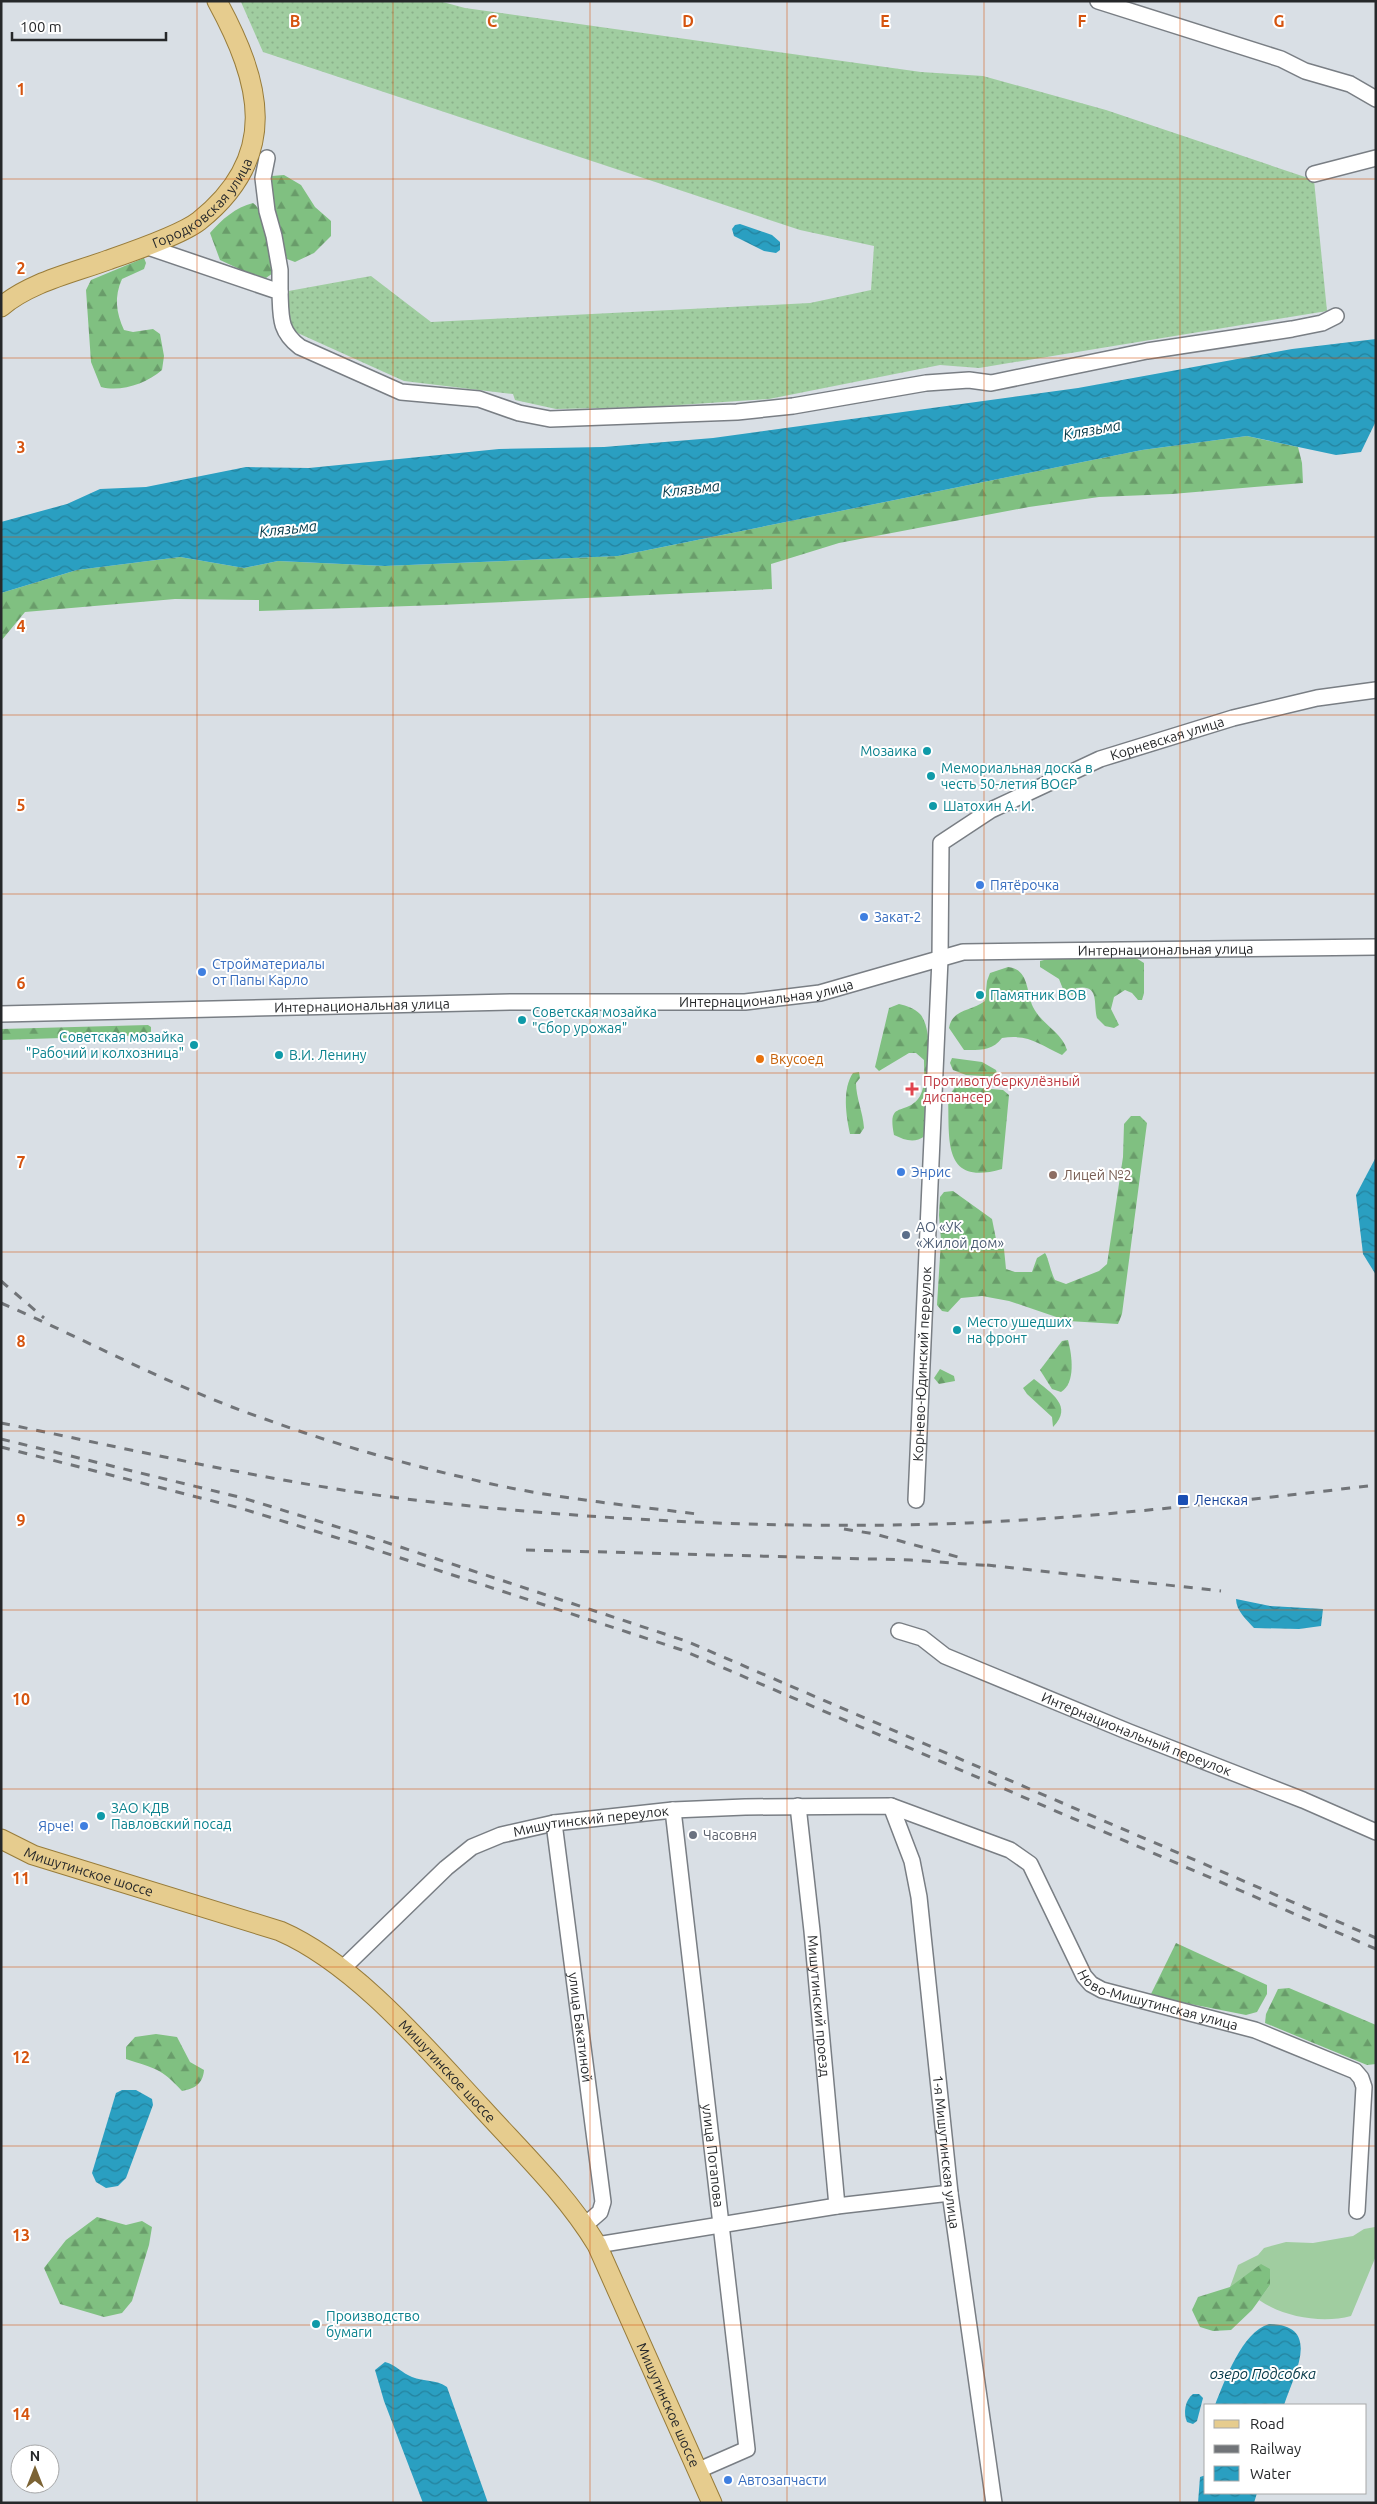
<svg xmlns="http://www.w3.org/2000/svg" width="1377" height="2504" viewBox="0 0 1377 2504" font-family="Ubuntu,sans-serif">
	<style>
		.grass { fill: #a0cda0 }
		.forest { fill: url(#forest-firs) }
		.garden { fill: url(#garden-dots) }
		.water { fill: url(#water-waves) }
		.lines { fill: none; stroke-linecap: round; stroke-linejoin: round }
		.minor-casing { stroke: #797e84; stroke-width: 18 }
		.major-casing { stroke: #987c3a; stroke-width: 21 }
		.minor { stroke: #fff; stroke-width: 15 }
		.major { stroke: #e6cc8e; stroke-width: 19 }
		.rail { stroke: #717478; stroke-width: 3; stroke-dasharray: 9 9; stroke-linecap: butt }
		.grid { fill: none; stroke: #d5540f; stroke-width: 1; stroke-opacity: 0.55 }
		.culture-dot { fill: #0f9aa8; stroke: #fff; stroke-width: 2 }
		.shop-dot { fill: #3f7fe0; stroke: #fff; stroke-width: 2 }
		.food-dot { fill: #e8710a; stroke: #fff; stroke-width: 2 }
		.health-dot { fill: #e0444e; stroke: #fff; stroke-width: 2 }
		.education-dot { fill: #8d6e63; stroke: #fff; stroke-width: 2 }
		.service-dot { fill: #5c6f8a; stroke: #fff; stroke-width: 2 }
		.transit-dot { fill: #1a4fb4; stroke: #fff; stroke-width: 2 }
		.worship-dot { fill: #6b7280; stroke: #fff; stroke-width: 2 }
		.labels { text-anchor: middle; stroke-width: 4; stroke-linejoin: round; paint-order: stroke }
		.street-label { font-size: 14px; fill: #26282a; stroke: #fff }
		.culture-label { font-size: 14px; fill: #0d838f; stroke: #fff; text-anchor: start }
		.shop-label { font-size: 14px; fill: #366cbe; stroke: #fff; text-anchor: start }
		.food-label { font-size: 14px; fill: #c56008; stroke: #fff; text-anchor: start }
		.health-label { font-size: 14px; fill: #be3a42; stroke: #fff; text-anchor: start }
		.education-label { font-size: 14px; fill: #785e54; stroke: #fff; text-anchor: start }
		.service-label { font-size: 14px; fill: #4e5e75; stroke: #fff; text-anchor: start }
		.transit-label { font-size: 14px; fill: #164399; stroke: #fff; text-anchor: start }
		.worship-label { font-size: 14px; fill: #5b616d; stroke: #fff; text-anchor: start }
		.water-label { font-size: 15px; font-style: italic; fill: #043847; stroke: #fff }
		.grid-label { font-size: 16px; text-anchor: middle; font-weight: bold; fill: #d5540f; stroke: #fff; stroke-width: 4; stroke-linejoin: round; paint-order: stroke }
	</style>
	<defs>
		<pattern id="forest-firs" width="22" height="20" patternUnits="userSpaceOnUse" patternTransform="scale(1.25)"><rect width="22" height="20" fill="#80c081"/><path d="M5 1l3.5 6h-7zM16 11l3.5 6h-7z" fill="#699c6a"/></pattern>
		<pattern id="garden-dots" width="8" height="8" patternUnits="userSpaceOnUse" patternTransform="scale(1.25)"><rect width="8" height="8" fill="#a0cda0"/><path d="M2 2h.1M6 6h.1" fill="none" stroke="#8ab08a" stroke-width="1.8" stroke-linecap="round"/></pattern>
		<pattern id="water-waves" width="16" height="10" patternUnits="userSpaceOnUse" patternTransform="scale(1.25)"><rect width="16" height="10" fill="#2a9fc1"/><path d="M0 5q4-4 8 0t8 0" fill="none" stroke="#24829d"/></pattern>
	</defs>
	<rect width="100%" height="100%" fill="#d9dfe5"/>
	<path class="grass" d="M 1375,2227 L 1376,2256 L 1351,2316 C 1322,2324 1283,2317 1259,2300 L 1270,2285 L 1230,2287 L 1238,2265 L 1258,2255 L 1264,2248 L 1286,2242 L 1313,2243 L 1353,2236 L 1364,2229 Z"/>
	<g class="forest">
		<path d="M 284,175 L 301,185 L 315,207 L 331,221 L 331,236 L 314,253 L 295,262 L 287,259 L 268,184 L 272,176 Z"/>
		<path d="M 253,203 C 268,214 270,254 273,273 L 266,278 L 250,274 L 220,260 L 210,233 C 221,220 236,207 253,203 Z"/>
		<path d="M 144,258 L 146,263 L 144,269 L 122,279 C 114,297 116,312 124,330 L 133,332 L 153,329 L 160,334 L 164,356 L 162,370 C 146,384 121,392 101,387 L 91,362 L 86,290 L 91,280 Z"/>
		<path d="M 1247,436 L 1298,447 L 1302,463 L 1303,483 L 1172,494 L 1099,497 L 1029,507 L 839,543 L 771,564 L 772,589 L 440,605 L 259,611 L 259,600 L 175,599 L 25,612 L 1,641 L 1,593 L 77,570 L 180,557 L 244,568 L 278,561 L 385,566 L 618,556 L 1142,450 Z"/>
		<path d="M 1136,958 L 1144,963 L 1144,993 L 1142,1000 L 1138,1000 L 1132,993 L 1125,990 L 1114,997 L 1111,1009 L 1119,1025 L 1114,1028 L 1105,1026 L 1097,1018 C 1093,1002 1100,984 1076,988 L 1075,994 L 1070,995 L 1063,989 L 1059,979 L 1040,967 L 1040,961 L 1048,959 Z"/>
		<path d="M 1008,967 C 1029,969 1026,991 1033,1007 C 1042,1025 1062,1032 1067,1050 L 1062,1055 C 1039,1044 1029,1034 1002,1038 C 992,1051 980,1050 964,1050 L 949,1028 C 952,1009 972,1011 985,1001 L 987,981 L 990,973 Z"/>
		<path d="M 899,1004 C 907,1006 914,1008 920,1014 C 937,1032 926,1110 925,1136 C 914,1144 905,1140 894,1135 C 887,1100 904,1116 918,1099 C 926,1089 924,1072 924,1060 L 916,1053 L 909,1053 L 879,1071 L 875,1067 L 889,1008 Z"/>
		<path d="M 148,1025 L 151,1027 L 151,1035 L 1,1040 L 1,1029 Z"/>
		<path d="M 952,1058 L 982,1062 L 996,1070 L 998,1077 L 966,1075 L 953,1070 L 950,1063 Z"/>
		<path d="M 859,1072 L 860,1078 L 856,1083 C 856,1098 863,1112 864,1128 L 860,1134 L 850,1134 C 846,1115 842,1089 853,1073 Z"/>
		<path d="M 956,1086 L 1003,1090 L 1009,1095 L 1002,1169 C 941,1187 950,1138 948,1097 Z"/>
		<path d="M 1131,1116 L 1140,1116 L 1147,1123 L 1122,1314 L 1118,1324 L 1068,1321 L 1009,1301 L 982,1296 L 961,1298 L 948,1312 L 942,1311 L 937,1305 L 941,1240 L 939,1215 L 940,1197 L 944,1192 L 953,1191 L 992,1219 L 997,1244 L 1004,1249 L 1006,1269 L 1015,1272 L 1032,1272 L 1037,1258 L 1045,1253 C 1048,1257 1051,1273 1055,1280 L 1066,1284 L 1099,1271 L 1107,1264 L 1123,1157 L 1124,1124 Z"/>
		<path d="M 1068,1340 C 1072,1355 1076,1383 1061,1392 L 1052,1389 L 1040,1370 L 1062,1341 Z"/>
		<path d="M 940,1369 L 954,1376 L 955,1381 L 939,1384 L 934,1378 Z"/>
		<path d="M 1034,1379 C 1051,1393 1074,1406 1053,1427 L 1052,1417 L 1027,1394 L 1023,1388 Z"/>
		<path d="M 1176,1943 L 1267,1985 L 1267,1994 L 1257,2012 L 1246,2015 L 1150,1996 Z"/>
		<path d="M 1289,1988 L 1376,2025 L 1376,2064 L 1367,2065 L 1265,2023 L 1266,2014 L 1278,1989 Z"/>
		<path d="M 156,2034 L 177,2037 L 190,2062 L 204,2070 C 203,2084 194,2089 182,2091 C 160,2067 155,2069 126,2059 L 126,2047 L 135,2037 Z"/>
		<path d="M 97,2217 L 126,2225 L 142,2221 L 152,2227 L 149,2245 L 132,2301 L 122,2313 L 104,2317 L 60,2304 L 44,2268 L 66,2240 Z"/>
		<path d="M 1261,2264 L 1270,2269 L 1270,2285 L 1252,2310 L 1231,2330 L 1213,2331 L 1200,2327 L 1192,2310 L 1198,2297 L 1230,2287 Z"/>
	</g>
	<path class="garden" d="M 439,1 L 465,8 L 921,72 L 983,76 L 1106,110 L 1314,180 L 1327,311 L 979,368 L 940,365 L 769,399 L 650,407 L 556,409 L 515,400 L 513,394 L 404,381 L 291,330 L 283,292 L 371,276 L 431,322 L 810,303 L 871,290 L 874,246 L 800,230 L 263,52 L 241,2 Z"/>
	<g class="water">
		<path d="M 740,224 L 772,235 L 780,242 L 780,250 L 776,253 L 764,251 L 734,236 L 732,229 L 735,225 Z"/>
		<path d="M 1376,339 L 1376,421 L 1361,452 L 1336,455 L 1247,436 L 1142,450 L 618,556 L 385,566 L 278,561 L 244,568 L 180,557 L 77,570 L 1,593 L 1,522 L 67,504 L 100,489 L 146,487 L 246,467 L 309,468 L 499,449 L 604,447 L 713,438 L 1078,388 L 1292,349 Z"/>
		<path d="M 1376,1157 L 1376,1275 L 1363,1254 L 1356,1195 Z"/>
		<path d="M 1236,1599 L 1270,1606 L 1323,1609 L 1321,1626 L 1299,1629 L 1254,1628 C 1247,1620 1236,1611 1236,1599 Z"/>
		<path d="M 122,2090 L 136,2090 L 152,2099 L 153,2105 L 126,2178 L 118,2186 L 106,2188 L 96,2182 L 92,2173 L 116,2093 Z"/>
		<path d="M 1269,2324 C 1323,2325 1294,2374 1284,2405 L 1215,2405 C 1225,2380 1242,2332 1269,2324 Z"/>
		<path d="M 385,2362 C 396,2365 402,2373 412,2377 C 424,2382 436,2379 447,2387 L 488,2503 L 423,2503 L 384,2401 L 375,2370 Z"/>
		<path d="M 1193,2394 L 1199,2394 L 1203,2398 L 1197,2421 L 1193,2424 L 1187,2422 C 1183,2413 1185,2400 1193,2394 Z"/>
		<path d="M 1206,2475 L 1206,2493 L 1257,2493 L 1254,2503 L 1198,2503 L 1200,2477 Z"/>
	</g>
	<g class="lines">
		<defs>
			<g id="minor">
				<path d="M 1098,1 L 1281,59 L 1305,71 L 1350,84 L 1376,99"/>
				<path d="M 267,158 L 263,178 L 267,211 L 274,236 L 280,270 L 280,292"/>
				<path d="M 1314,174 L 1376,158"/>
				<path d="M 145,246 L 280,292 C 281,317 279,331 300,347 L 401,392 L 479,399 L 519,413 L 550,419 L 737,412 L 793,406 L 926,383 L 969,380 L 991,383 L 1147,351 L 1292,329 L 1322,323 L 1336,316"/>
				<path id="s1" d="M 1,1014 L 512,1002 L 745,1002 L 820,993 L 963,952 L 1376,947"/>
				<path id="s2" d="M 916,1500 L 940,959 L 941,843 L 991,810 L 1100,759 L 1233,718 L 1317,698 L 1376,690"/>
				<path id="s3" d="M 899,1631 L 922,1638 L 945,1656 L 1129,1732 L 1303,1800 L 1376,1832"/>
				<path id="s4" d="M 798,1806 L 812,1931 L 837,2206"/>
				<path id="s5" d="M 891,1806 L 912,1861 L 919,1897 L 950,2193 L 994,2503"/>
				<path id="s6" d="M 673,1810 L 747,2449 L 699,2470"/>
				<path id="s7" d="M 554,1823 L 603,2202 L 600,2212 L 585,2225"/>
				<path id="s8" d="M 342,1969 L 446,1868 L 472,1847 L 501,1835 L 554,1823 L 673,1810 L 745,1807 L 891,1806 L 1010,1850 L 1030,1864 L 1084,1976 L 1091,1984 L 1102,1990 L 1255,2030 L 1355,2071 L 1361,2078 L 1364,2087 L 1357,2211"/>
				<path d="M 597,2245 L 837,2206 L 950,2193"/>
			</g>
			<g id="major">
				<path id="s9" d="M 1,307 C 30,282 73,273 108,260 C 131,252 181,235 199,221 C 281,156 261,82 217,1"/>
				<path id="s10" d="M 1,1839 L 33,1855 L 280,1931 C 356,1964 426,2048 482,2108 C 522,2152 566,2194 597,2245 L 712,2503"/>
			</g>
		</defs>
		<use href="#minor" class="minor-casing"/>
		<use href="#major" class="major-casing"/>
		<use href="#minor" class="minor"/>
		<use href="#major" class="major"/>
		<g class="rail">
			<path d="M 1,1281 L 44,1318"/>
			<path d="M 1,1303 C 89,1341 174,1388 265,1419 C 336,1445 409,1465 483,1482 C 551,1498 627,1505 697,1514"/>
			<path d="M 1,1423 C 144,1452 288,1486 432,1502 C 609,1521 789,1530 967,1523 C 1104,1517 1240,1501 1376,1485"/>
			<path d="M 1,1439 L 243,1498 L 370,1537 L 686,1641 L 1376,1938"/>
			<path d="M 1,1447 L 240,1508 L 367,1547 L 682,1650 L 1376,1949"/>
			<path d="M 844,1529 L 875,1534 L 965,1559"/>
			<path d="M 526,1550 L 911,1560 L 994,1566"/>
			<path d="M 987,1565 L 1221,1591"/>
		</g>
	</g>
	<path class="grid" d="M 197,1 L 197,2503M 393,1 L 393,2503M 590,1 L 590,2503M 787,1 L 787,2503M 984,1 L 984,2503M 1180,1 L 1180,2503M 1,179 L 1376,179M 1,358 L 1376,358M 1,537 L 1376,537M 1,715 L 1376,715M 1,894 L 1376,894M 1,1073 L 1376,1073M 1,1252 L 1376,1252M 1,1431 L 1376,1431M 1,1610 L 1376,1610M 1,1789 L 1376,1789M 1,1967 L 1376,1967M 1,2146 L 1376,2146M 1,2325 L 1376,2325"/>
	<g class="culture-dot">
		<circle cx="927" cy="751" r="5"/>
		<circle cx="931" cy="776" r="5"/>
		<circle cx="933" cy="806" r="5"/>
		<circle cx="980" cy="995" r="5"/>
		<circle cx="522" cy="1020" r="5"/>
		<circle cx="194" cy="1045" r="5"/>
		<circle cx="279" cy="1055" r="5"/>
		<circle cx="957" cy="1330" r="5"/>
		<circle cx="101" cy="1816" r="5"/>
		<circle cx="316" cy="2324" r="5"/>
	</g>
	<g class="shop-dot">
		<circle cx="980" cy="885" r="5"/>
		<circle cx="864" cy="917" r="5"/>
		<circle cx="202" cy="972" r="5"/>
		<circle cx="901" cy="1172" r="5"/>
		<circle cx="84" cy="1826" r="5"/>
		<circle cx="728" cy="2480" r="5"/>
	</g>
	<circle class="food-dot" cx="760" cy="1059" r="5"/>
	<path class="health-dot" d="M909.5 1081.5h5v5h5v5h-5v5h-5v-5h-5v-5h5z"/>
	<circle class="education-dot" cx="1053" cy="1175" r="5"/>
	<circle class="service-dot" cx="906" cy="1235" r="5"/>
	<rect class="transit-dot" x="1177" y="1494" width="12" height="12" rx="2.5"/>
	<circle class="worship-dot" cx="693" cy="1835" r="5"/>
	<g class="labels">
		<g class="street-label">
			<text dy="5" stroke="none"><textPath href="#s9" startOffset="231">Городковская улица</textPath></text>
			<text dy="5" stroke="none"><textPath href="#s2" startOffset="908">Корневская улица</textPath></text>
			<text dy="5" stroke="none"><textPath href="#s1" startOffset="1171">Интернациональная улица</textPath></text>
			<text dy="5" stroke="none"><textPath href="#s1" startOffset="766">Интернациональная улица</textPath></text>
			<text dy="5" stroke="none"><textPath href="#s1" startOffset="361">Интернациональная улица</textPath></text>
			<text dy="5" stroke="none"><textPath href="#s2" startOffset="136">Корнево-Юдинский переулок</textPath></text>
			<text dy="5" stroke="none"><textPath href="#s3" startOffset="260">Интернациональный переулок</textPath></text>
			<text dy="5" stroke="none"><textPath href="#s8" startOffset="301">Мишутинский переулок</textPath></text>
			<text dy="5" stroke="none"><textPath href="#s10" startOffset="94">Мишутинское шоссе</textPath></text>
			<text dy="5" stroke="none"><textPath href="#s8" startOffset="956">Ново-Мишутинская улица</textPath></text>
			<text dy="5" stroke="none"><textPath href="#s4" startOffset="201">Мишутинский проезд</textPath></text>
			<text dy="5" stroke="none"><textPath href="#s7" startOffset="206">улица Бакатиной</textPath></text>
			<text dy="5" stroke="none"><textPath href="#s10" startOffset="514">Мишутинское шоссе</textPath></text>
			<text dy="5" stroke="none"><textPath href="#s5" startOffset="352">1-я Мишутинская улица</textPath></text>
			<text dy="5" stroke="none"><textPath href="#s6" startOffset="348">улица Потапова</textPath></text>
			<text dy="5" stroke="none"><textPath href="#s10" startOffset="919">Мишутинское шоссе</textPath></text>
		</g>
		<g class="culture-label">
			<text x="917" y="756" text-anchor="end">Мозаика</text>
			<text x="941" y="773">Мемориальная доска в<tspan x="941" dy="16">честь 50-летия ВОСР</tspan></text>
			<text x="943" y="811">Шатохин А. И.</text>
			<text x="990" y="1000">Памятник ВОВ</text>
			<text x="532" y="1017">Советская мозайка<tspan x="532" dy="16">"Сбор урожая"</tspan></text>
			<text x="184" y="1042" text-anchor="end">Советская мозайка<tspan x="184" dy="16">"Рабочий и колхозница"</tspan></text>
			<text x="289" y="1060">В.И. Ленину</text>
			<text x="967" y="1327">Место ушедших<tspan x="967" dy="16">на фронт</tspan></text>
			<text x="111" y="1813">ЗАО КДВ<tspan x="111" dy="16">Павловский посад</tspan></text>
			<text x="326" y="2321">Производство<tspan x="326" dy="16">бумаги</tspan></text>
		</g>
		<g class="shop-label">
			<text x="990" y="890">Пятёрочка</text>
			<text x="874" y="922">Закат-2</text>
			<text x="212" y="969">Стройматериалы<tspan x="212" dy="16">от Папы Карло</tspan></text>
			<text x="911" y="1177">Энрис</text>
			<text x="74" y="1831" text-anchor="end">Ярче!</text>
			<text x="738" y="2485">Автозапчасти</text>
		</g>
		<g class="food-label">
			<text x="770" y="1064">Вкусоед</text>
		</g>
		<g class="health-label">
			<text x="923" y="1086">Противотуберкулёзный<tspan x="923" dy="16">диспансер</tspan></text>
		</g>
		<g class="education-label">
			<text x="1063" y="1180">Лицей №2</text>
		</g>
		<g class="service-label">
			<text x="916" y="1232">АО «УК<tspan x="916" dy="16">«Жилой дом»</tspan></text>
		</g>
		<g class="transit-label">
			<text x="1194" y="1505">Ленская</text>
		</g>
		<g class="worship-label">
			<text x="703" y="1840">Часовня</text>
		</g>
		<g class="water-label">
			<text transform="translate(1092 430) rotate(-10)" y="5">Клязьма</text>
			<text transform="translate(691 489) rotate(-6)" y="5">Клязьма</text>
			<text transform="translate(288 529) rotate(-6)" y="5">Клязьма</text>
			<text x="1263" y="2379">озеро Подсобка</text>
		</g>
	</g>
	<g class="grid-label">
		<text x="295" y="27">B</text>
		<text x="492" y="27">C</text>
		<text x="688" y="27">D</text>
		<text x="885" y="27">E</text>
		<text x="1082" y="27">F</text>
		<text x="1279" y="27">G</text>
		<text x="21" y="95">1</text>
		<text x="21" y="274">2</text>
		<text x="21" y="453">3</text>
		<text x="21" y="632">4</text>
		<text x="21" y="811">5</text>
		<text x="21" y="989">6</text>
		<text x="21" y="1168">7</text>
		<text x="21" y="1347">8</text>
		<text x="21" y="1526">9</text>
		<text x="21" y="1705">10</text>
		<text x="21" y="1884">11</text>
		<text x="21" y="2063">12</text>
		<text x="21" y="2241">13</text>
		<text x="21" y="2420">14</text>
	</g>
	<rect width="1377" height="2504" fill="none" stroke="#26282a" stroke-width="5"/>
	<rect x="1204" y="2404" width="162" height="90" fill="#ffffff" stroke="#a8a9aa"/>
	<rect x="1214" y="2420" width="25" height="8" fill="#e6cc8e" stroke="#a8a9aa"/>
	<text x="1250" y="2429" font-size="15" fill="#26282a">Road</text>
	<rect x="1214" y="2445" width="25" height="8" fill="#717478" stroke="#a8a9aa"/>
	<text x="1250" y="2454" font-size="15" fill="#26282a">Railway</text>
	<rect x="1214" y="2466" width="25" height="15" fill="url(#water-waves)" stroke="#a8a9aa"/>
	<text x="1250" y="2479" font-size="15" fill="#26282a">Water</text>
	<g transform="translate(35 2469)"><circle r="24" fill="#ffffff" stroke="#a8a9aa"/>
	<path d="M0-4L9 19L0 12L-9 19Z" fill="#7c6334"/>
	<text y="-8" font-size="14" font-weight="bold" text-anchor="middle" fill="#26282a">N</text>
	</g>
	<path d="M12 32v8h154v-8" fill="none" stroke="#26282a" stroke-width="2.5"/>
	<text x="20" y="32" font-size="15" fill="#26282a" stroke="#ffffff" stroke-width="4" paint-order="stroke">100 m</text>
</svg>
